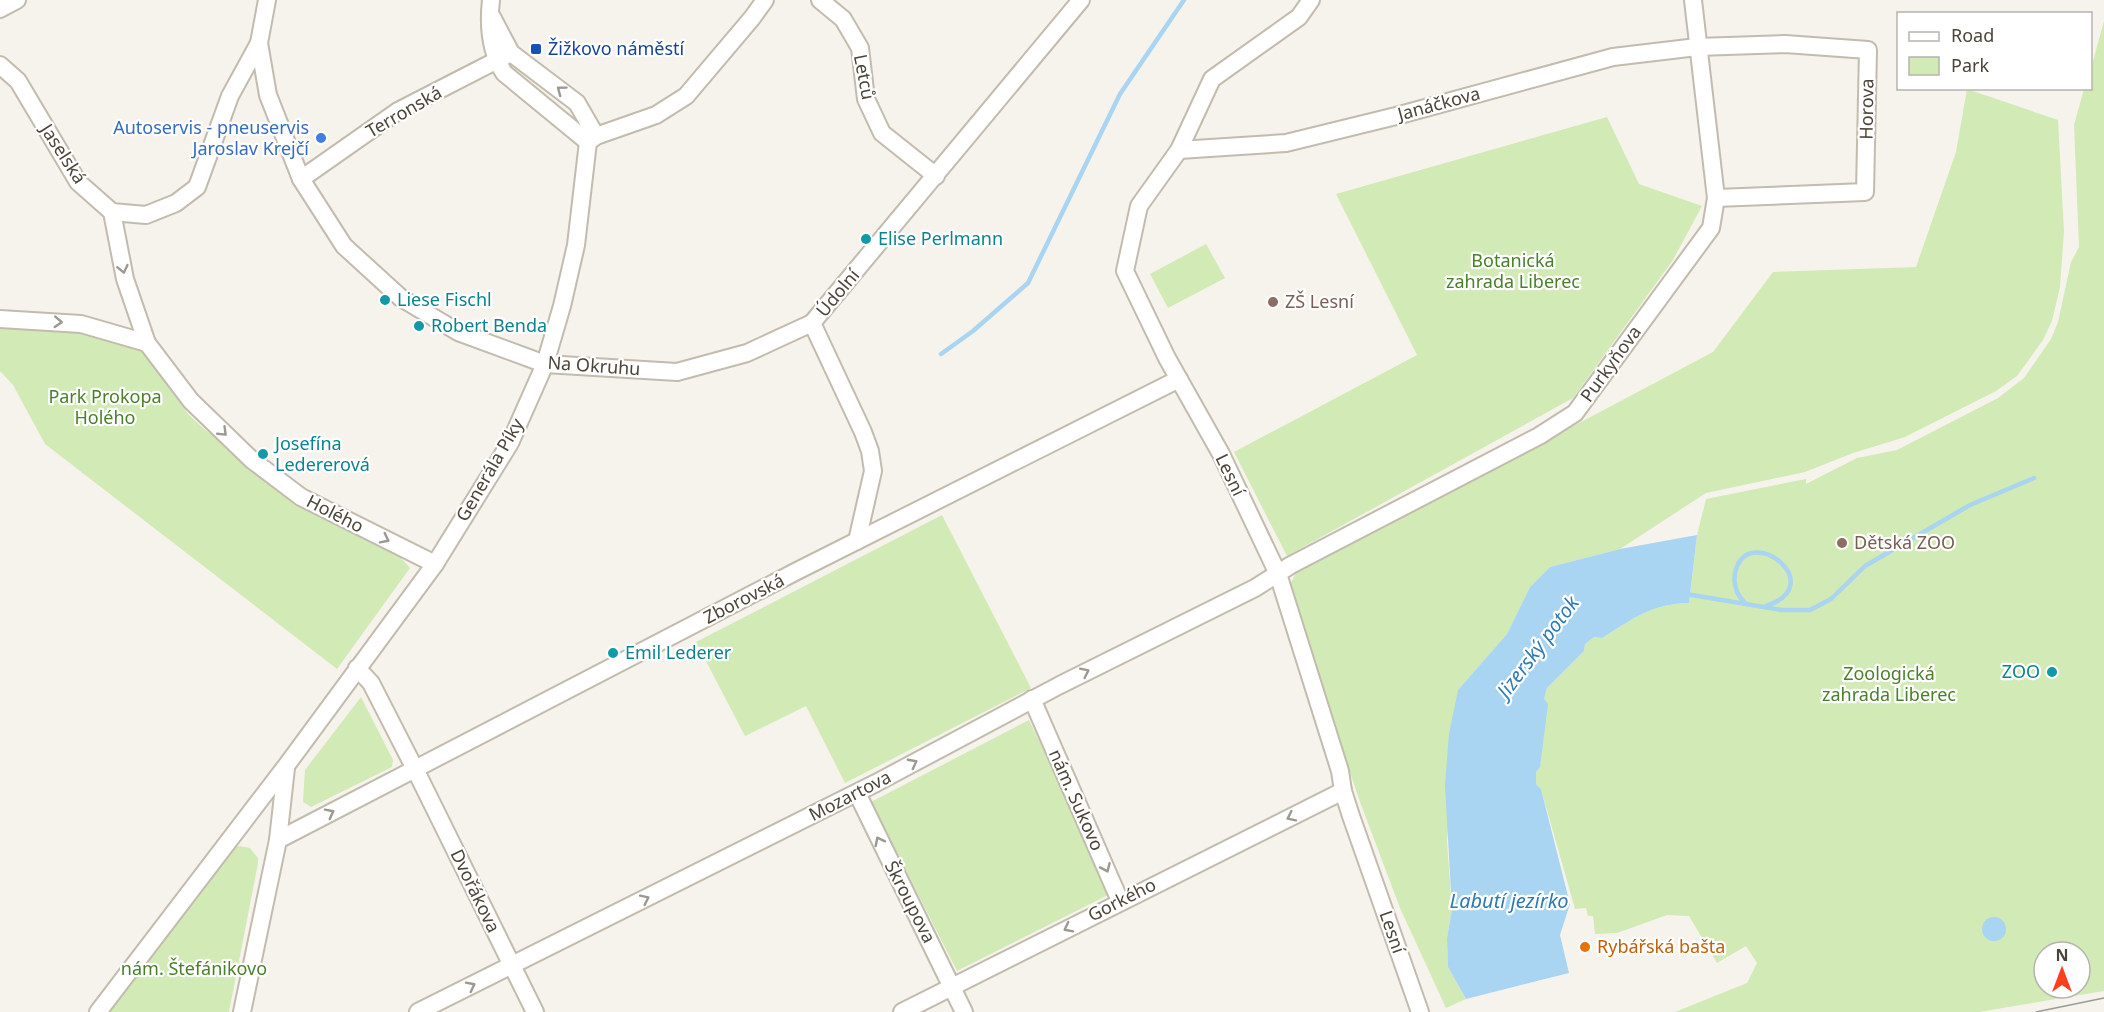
<svg xmlns="http://www.w3.org/2000/svg" width="2104" height="1012" viewBox="0 0 2104 1012" font-family="'Noto Sans',sans-serif">
	<style>
		.green { fill: #d2eab5; fill-rule: evenodd }
		.water { fill: #a9d4f2 }
		.lines { fill: none; stroke-linecap: round; stroke-linejoin: round }
		.stream { stroke: #a9d4f2; stroke-width: 4.5 }
		.minor-casing { stroke: #c2bbae; stroke-width: 20 }
		.minor { stroke: #fff; stroke-width: 16 }
		.tram { stroke: #9a9a9a; stroke-width: 1.5 }
		.oneway { stroke: #9c9892 }
		.transit-dot { fill: #1a4fb4; stroke: #fff; stroke-width: 2 }
		.shop-dot { fill: #3f7fe0; stroke: #fff; stroke-width: 2 }
		.culture-dot { fill: #0f9aa8; stroke: #fff; stroke-width: 2 }
		.education-dot { fill: #8d6e63; stroke: #fff; stroke-width: 2 }
		.food-dot { fill: #e8710a; stroke: #fff; stroke-width: 2 }
		.labels { text-anchor: middle; stroke-width: 4.5; stroke-linejoin: round; paint-order: stroke }
		.transit-label { font-size: 18px; fill: #164399; stroke: #fff; text-anchor: start }
		.street-label { font-size: 18px; fill: #4b4439; stroke: #fff }
		.shop-label { font-size: 18px; fill: #366cbe; stroke: #fff; text-anchor: end }
		.culture-label { font-size: 18px; fill: #0d838f; stroke: #fff; text-anchor: start }
		.park-label { font-size: 18px; fill: #4a7f2a; stroke: #fff }
		.education-label { font-size: 18px; fill: #785e54; stroke: #fff; text-anchor: start }
		.food-label { font-size: 18px; fill: #c56008; stroke: #fff; text-anchor: start }
		.water-label { font-size: 20px; font-style: italic; fill: #2e7ab2; stroke: #fff }
	</style>
	<rect width="100%" height="100%" fill="#f6f3ec"/>
	<g class="green">
		<path d="M 2104,21 L 2104,991 L 1979,1012 L 1675,1012 L 1747,983 L 1757,963 L 1746,946 L 1717,963 L 1689,916 L 1667,915 L 1617,933 L 1595,934 L 1593,916 L 1588,916 L 1586,908 L 1575,909 L 1541,789 L 1536,784 L 1536,772 L 1540,767 L 1544,699 L 1547,688 L 1584,651 L 1585,644 L 1594,637 L 1602,638 C 1633,619 1650,604 1689,603 L 1697,535 L 1706,499 L 1806,479 L 1806,484 L 1857,458 L 1897,450 L 1998,398 L 2024,378 L 2051,339 L 2058,322 L 2071,262 L 2079,247 L 2074,125 L 2084,89 L 2090,88 L 2091,68 ZM 2044,952 L 2080,952 L 2080,988 L 2044,988 Z"/>
		<path d="M 1967,89 L 2058,120 L 2064,231 L 2060,287 L 2052,321 L 2043,340 L 2017,376 L 1996,391 L 1905,437 L 1853,453 L 1805,472 L 1706,493 L 1620,549 L 1550,567 L 1530,587 L 1507,634 L 1458,690 L 1447,841 L 1452,910 L 1447,938 L 1448,967 L 1466,999 L 1446,1008 L 1400,908 L 1360,802 L 1288,588 L 1296,573 L 1713,352 L 1773,272 L 1916,267 L 1956,152 Z"/>
		<path d="M 1607,117 L 1639,184 L 1702,206 L 1673,260 L 1573,398 L 1287,556 L 1234,452 L 1417,355 L 1336,194 Z"/>
		<path d="M 1206,244 L 1225,278 L 1168,308 L 1150,274 Z"/>
		<path d="M 74,326 L 108,341 L 139,346 L 149,356 L 188,414 L 203,428 L 300,502 L 400,557 L 410,568 L 337,669 L 45,444 L 13,385 L 0,371 L 0,329 Z"/>
		<path d="M 942,515 L 1031,688 L 845,783 L 806,706 L 745,736 L 696,642 Z"/>
		<path d="M 361,697 L 393,760 L 392,767 L 311,807 L 303,802 L 305,770 Z"/>
		<path d="M 1029,720 L 1114,892 L 957,971 L 871,802 Z"/>
		<path d="M 239,846 L 250,848 L 258,858 L 258,863 L 229,1012 L 107,1012 L 233,848 Z"/>
	</g>
	<g class="water">
		<path d="M 1697,535 L 1689,603 C 1650,604 1633,619 1602,638 L 1594,637 L 1585,644 L 1584,651 L 1547,688 L 1544,699 L 1548,704 L 1540,767 L 1536,772 L 1536,784 L 1541,789 L 1570,904 L 1560,935 L 1569,973 L 1466,999 L 1448,967 L 1447,938 L 1452,910 L 1445,785 L 1449,734 L 1458,690 L 1507,634 L 1530,587 L 1550,567 L 1620,549 Z"/>
		<circle cx="1994" cy="929" r="12"/>
	</g>
	<g class="lines">
		<g class="stream">
			<path d="M 941,354 L 973,331 L 1028,283 L 1120,94 L 1184,0"/>
			<path d="M 1686,594 L 1781,610 L 1810,610 L 1831,599 L 1865,566 L 1970,505 L 2034,478"/>
			<path d="M 1745,603 C 1736,594 1732,583 1736,569 C 1751,523 1830,585 1766,606"/>
		</g>
		<defs>
			<g id="minor">
				<path d="M 267,0 L 259,43 L 268,95 L 301,179 L 344,246 L 401,298 L 458,332 L 545,364 L 677,372 L 747,353 L 812,323"/>
				<path d="M 491,0 C 488,26 490,51 504,73 L 588,142"/>
				<path d="M 820,0 L 843,19 L 860,48 L 866,99 L 882,133 L 936,176"/>
				<path d="M 1311,0 L 1299,17 L 1212,79 L 1179,150 L 1139,206 L 1125,271 L 1167,358 L 1221,454 L 1278,574 L 1340,771 L 1343,791 L 1351,816 L 1420,1012"/>
				<path d="M 0,9 L 17,0"/>
				<path d="M 492,17 L 511,53 L 577,103 L 596,136"/>
				<path d="M 0,65 L 18,81 L 78,182 L 112,212 L 146,215 L 176,203 L 197,187 L 230,96 L 259,43"/>
				<path d="M 588,142 L 596,136 L 656,115 L 686,96 L 752,18 L 765,0"/>
				<path d="M 1179,150 L 1286,143 L 1396,116 L 1613,57 L 1697,47 L 1785,44 L 1868,50 L 1865,192 L 1716,198"/>
				<path d="M 301,179 L 398,111 L 511,53"/>
				<path d="M 112,212 L 125,279 L 147,343 L 191,401 L 252,460 L 301,497 L 435,564"/>
				<path d="M 0,319 L 81,324 L 147,343"/>
				<path d="M 857,541 L 873,471 L 870,451 L 863,432 L 812,323 L 1081,0"/>
				<path d="M 357,668 L 371,683 L 415,769 L 535,1012"/>
				<path d="M 1032,699 L 1120,901"/>
				<path d="M 857,793 L 964,1012"/>
				<path d="M 278,840 L 797,571 L 1179,379"/>
				<path d="M 98,1012 L 286,766 L 435,564 L 510,443 L 545,364 L 562,306 L 576,245 L 588,142"/>
				<path d="M 242,1012 L 278,840 L 286,768"/>
				<path d="M 418,1012 L 876,783 L 1060,685 L 1255,588 L 1291,565 L 1539,436 L 1575,413 L 1711,228 L 1716,198 L 1693,0"/>
				<path d="M 902,1012 L 1343,791"/>
			</g>
		</defs>
		<use href="#minor" class="minor-casing"/>
		<use href="#minor" class="minor"/>
		<path class="tram" d="M 2036,1012 L 2104,998"/>
	</g>
	<defs><path id="oneway-chevron" d="M-2-3.5L2.5 0L-2 3.5" fill="none" stroke-width="1.6" stroke-linecap="round" stroke-linejoin="round" transform="scale(1.5)"/></defs>
	<g class="oneway">
		<use href="#oneway-chevron" transform="translate(561 90) rotate(-143)"/>
		<use href="#oneway-chevron" transform="translate(123 269) rotate(78)"/>
		<use href="#oneway-chevron" transform="translate(58 322) rotate(3)"/>
		<use href="#oneway-chevron" transform="translate(223 432) rotate(44)"/>
		<use href="#oneway-chevron" transform="translate(385 539) rotate(27)"/>
		<use href="#oneway-chevron" transform="translate(1085 672) rotate(-26)"/>
		<use href="#oneway-chevron" transform="translate(913 763) rotate(-28)"/>
		<use href="#oneway-chevron" transform="translate(330 813) rotate(-27)"/>
		<use href="#oneway-chevron" transform="translate(1291 817) rotate(154)"/>
		<use href="#oneway-chevron" transform="translate(879 841) rotate(-117)"/>
		<use href="#oneway-chevron" transform="translate(1106 868) rotate(66)"/>
		<use href="#oneway-chevron" transform="translate(645 899) rotate(-26)"/>
		<use href="#oneway-chevron" transform="translate(1068 928) rotate(153)"/>
		<use href="#oneway-chevron" transform="translate(471 986) rotate(-27)"/>
	</g>
	<rect class="transit-dot" x="530" y="43" width="12" height="12" rx="3"/>
	<circle class="shop-dot" cx="321" cy="138" r="6"/>
	<g class="culture-dot">
		<circle cx="866" cy="239" r="6"/>
		<circle cx="385" cy="300" r="6"/>
		<circle cx="419" cy="326" r="6"/>
		<circle cx="263" cy="454" r="6"/>
		<circle cx="613" cy="653" r="6"/>
		<circle cx="2052" cy="672" r="6"/>
	</g>
	<g class="education-dot">
		<circle cx="1273" cy="302" r="6"/>
		<circle cx="1842" cy="543" r="6"/>
	</g>
	<circle class="food-dot" cx="1585" cy="947" r="6"/>
	<g class="labels">
		<g class="transit-label">
			<text x="548" y="55">Žižkovo náměstí</text>
		</g>
		<g class="street-label">
			<text transform="translate(864 77) rotate(79)" y="6">Letců</text>
			<text transform="translate(1439 104) rotate(-15)" y="6">Janáčkova</text>
			<text transform="translate(1867 109) rotate(-89)" y="6">Horova</text>
			<text transform="translate(404 112) rotate(-30)" y="6">Terronská</text>
			<text transform="translate(63 154) rotate(57)" y="6">Jaselská</text>
			<text transform="translate(838 293) rotate(-50)" y="6">Údolní</text>
			<text transform="translate(1611 364) rotate(-54)" y="6">Purkyňova</text>
			<text transform="translate(594 366) rotate(4)" y="6">Na Okruhu</text>
			<text transform="translate(490 470) rotate(-60)" y="6">Generála Píky</text>
			<text transform="translate(1230 475) rotate(64)" y="6">Lesní</text>
			<text transform="translate(335 514) rotate(27)" y="6">Holého</text>
			<text transform="translate(744 599) rotate(-27)" y="6">Zborovská</text>
			<text transform="translate(850 796) rotate(-27)" y="6">Mozartova</text>
			<text transform="translate(1076 800) rotate(66)" y="6">nám. Sukovo</text>
			<text transform="translate(475 891) rotate(64)" y="6">Dvořákova</text>
			<text transform="translate(1122 900) rotate(-27)" y="6">Gorkého</text>
			<text transform="translate(910 902) rotate(63)" y="6">Škroupova</text>
			<text transform="translate(1392 932) rotate(71)" y="6">Lesní</text>
		</g>
		<g class="shop-label">
			<text x="309" y="134">Autoservis - pneuservis<tspan x="309" dy="21">Jaroslav Krejčí</tspan></text>
		</g>
		<g class="culture-label">
			<text x="878" y="245">Elise Perlmann</text>
			<text x="397" y="306">Liese Fischl</text>
			<text x="431" y="332">Robert Benda</text>
			<text x="275" y="450">Josefína<tspan x="275" dy="21">Ledererová</tspan></text>
			<text x="625" y="659">Emil Lederer</text>
			<text x="2040" y="678" text-anchor="end">ZOO</text>
		</g>
		<g class="park-label">
			<text x="1513" y="267">Botanická<tspan x="1513" dy="21">zahrada Liberec</tspan></text>
			<text x="105" y="403">Park Prokopa<tspan x="105" dy="21">Holého</tspan></text>
			<text x="1889" y="680">Zoologická<tspan x="1889" dy="21">zahrada Liberec</tspan></text>
			<text x="194" y="975">nám. Štefánikovo</text>
		</g>
		<g class="education-label">
			<text x="1285" y="308">ZŠ Lesní</text>
			<text x="1854" y="549">Dětská ZOO</text>
		</g>
		<g class="food-label">
			<text x="1597" y="953">Rybářská bašta</text>
		</g>
		<g class="water-label">
			<text transform="translate(1538 647) rotate(-53)" y="7">Jizerský potok</text>
			<text x="1509" y="908">Labutí jezírko</text>
		</g>
	</g>
	<rect x="1897" y="12" width="195" height="78" fill="#ffffff" stroke="#b7b4b0" stroke-width="1.5"/>
	<rect x="1909" y="32" width="30" height="9" fill="#ffffff" stroke="#b7b4b0" stroke-width="1.5"/>
	<text x="1951" y="42" font-size="18" fill="#4b4439">Road</text>
	<rect x="1909" y="57" width="30" height="18" fill="#d2eab5" stroke="#b7b4b0" stroke-width="1.5"/>
	<text x="1951" y="72" font-size="18" fill="#4b4439">Park</text>
	<g transform="translate(2062 970)"><circle r="28" fill="#ffffff" stroke="#b7b4b0" stroke-width="1.5"/>
	<path d="M0-4.5L10 22L0 15L-10 22Z" fill="#fc3f1d"/>
	<text y="-9" font-size="16" font-weight="bold" text-anchor="middle" fill="#4b4439">N</text>
	</g>
</svg>
